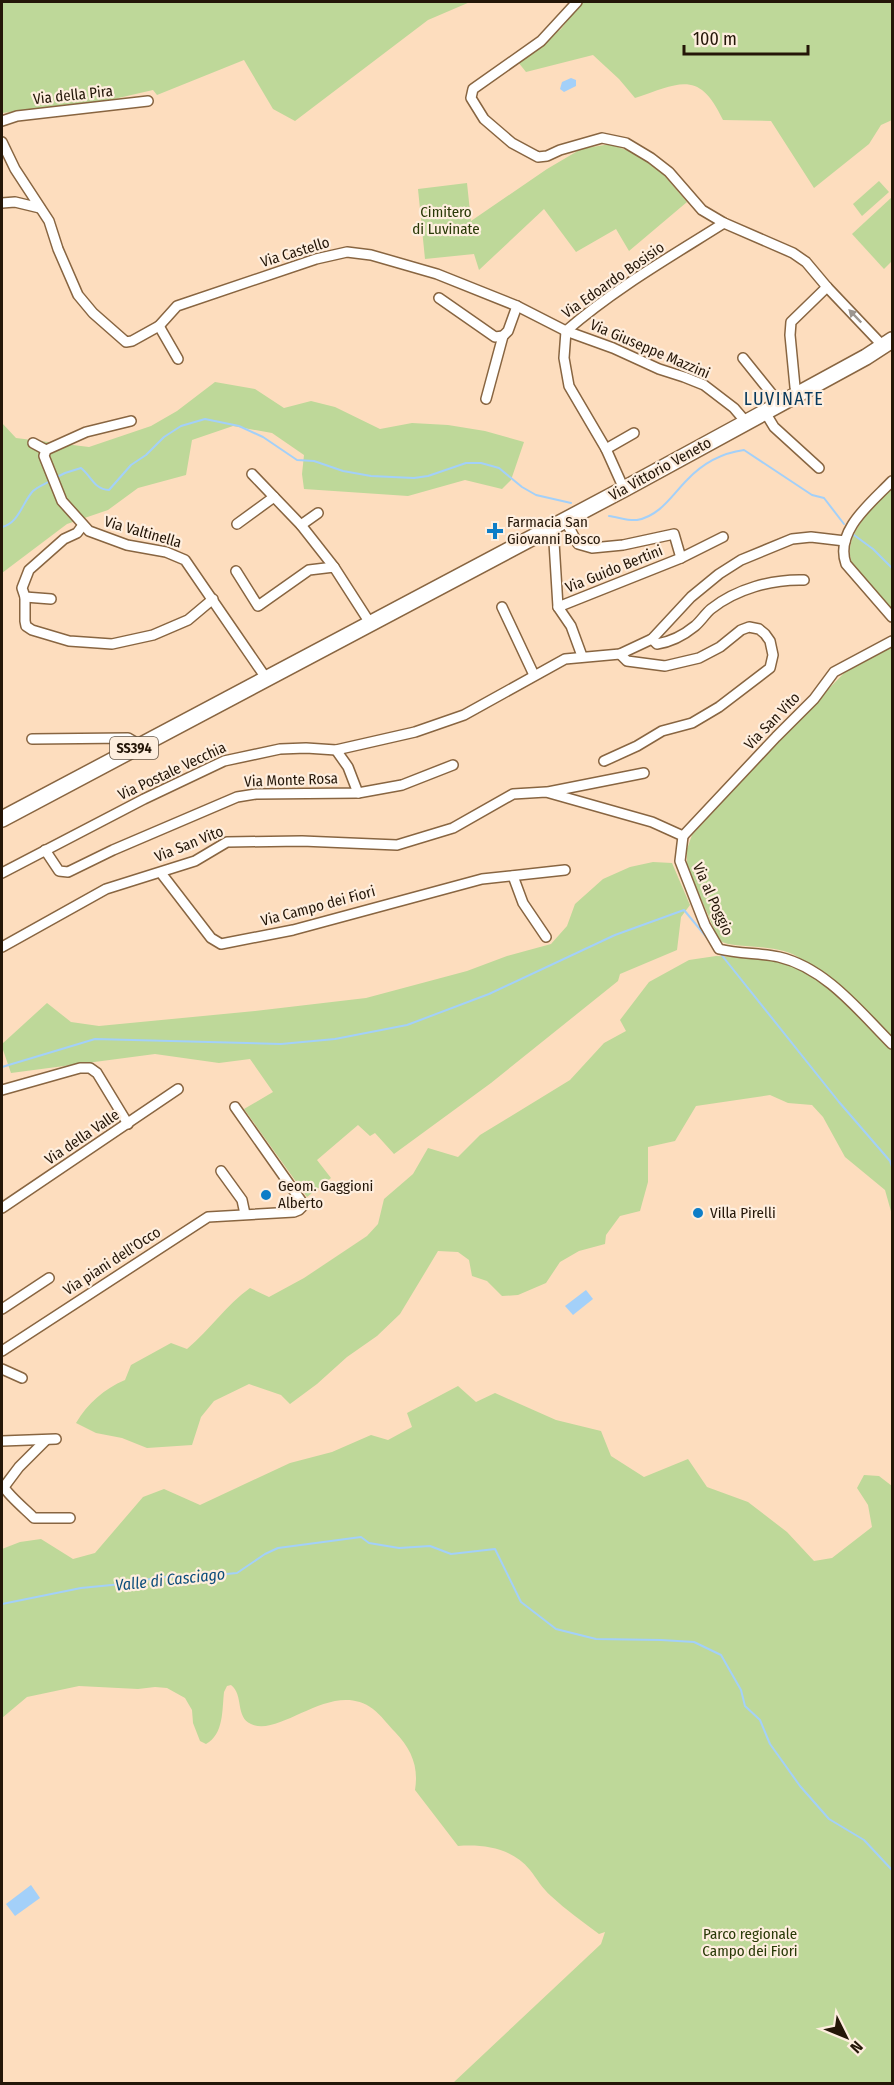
<svg xmlns="http://www.w3.org/2000/svg" width="894" height="2085" viewBox="0 0 894 2085" font-family="'Fira Sans Condensed',sans-serif">
	<style>
		.green { fill: #bed899 }
		.water { fill: #a3d0f9 }
		.lines { fill: none; stroke-linecap: round; stroke-linejoin: round }
		.stream { stroke: #a3d0f9; stroke-width: 2 }
		.street-casing { stroke: #886541; stroke-width: 12 }
		.primary-casing { stroke: #886541; stroke-width: 18 }
		.street { stroke: #fff; stroke-width: 9 }
		.primary { stroke: #fff; stroke-width: 15 }
		.oneway { fill: #9c9690 }
		.poi-dot { fill: #0d7dc7; stroke: #feeede; stroke-width: 2 }
		.labels { text-anchor: middle; stroke-width: 4.5; stroke-linejoin: round; paint-order: stroke }
		.shield { fill: #feeede; stroke: #655748; stroke-width: 1.5 }
		.shield-label { font-size: 14px; font-weight: bold; fill: #241608 }
		.street-label { font-size: 15px; fill: #241608; stroke: #feeede }
		.park-label { font-size: 15px; fill: #293907; stroke: #feeede }
		.poi-label { font-size: 15px; fill: #241608; stroke: #feeede; text-anchor: start }
		.water-label { font-size: 16px; font-style: italic; fill: #0c4d7b; stroke: #feeede }
		.quarter-label { font-size: 18px; letter-spacing: 1.5px; fill: #06385c; stroke: #feeede }
	</style>
	<rect width="100%" height="100%" fill="#fdddbe"/>
	<g class="green">
		<path d="M 2,2 L 470,2 L 428,20 L 295,121 L 273,109 L 244,60 L 157,95 L 153,90 L 101,102 L 2,113 Z"/>
		<path d="M 581,2 L 892,2 L 892,120 L 881,125 L 869,144 L 814,188 L 771,121 L 723,120 C 699,69 680,83 635,98 L 619,79 L 593,55 L 526,72 L 518,62 L 561,29 Z"/>
		<path d="M 610,144 L 637,154 L 663,174 L 687,202 L 629,251 L 616,229 L 576,252 L 544,209 L 479,270 L 474,254 L 425,259 L 418,189 L 467,183 L 471,221 L 547,169 L 581,149 Z"/>
		<path d="M 879,181 L 889,192 L 862,216 L 853,204 Z"/>
		<path d="M 892,197 L 892,261 L 884,269 L 852,234 Z"/>
		<path d="M 215,382 L 255,389 L 284,408 L 311,401 L 335,407 L 380,429 L 412,423 L 448,425 L 485,431 L 524,442 L 511,480 L 502,489 L 465,480 L 408,496 L 304,489 L 302,474 L 304,455 L 272,433 L 233,426 L 192,440 L 186,475 L 138,488 L 108,510 L 67,524 L 2,573 L 2,423 L 16,438 L 89,447 L 151,426 L 177,411 Z"/>
		<path d="M 892,488 L 892,610 L 852,563 C 841,536 874,506 892,488 Z"/>
		<path d="M 892,644 L 892,1215 L 885,1190 L 845,1157 L 823,1117 L 812,1105 L 788,1103 L 770,1095 L 696,1106 L 675,1141 L 648,1147 L 648,1182 L 640,1211 L 620,1216 L 606,1235 L 605,1244 L 579,1251 L 560,1262 L 546,1283 L 518,1295 L 502,1296 L 487,1281 L 472,1276 L 469,1260 L 458,1252 L 438,1251 L 400,1314 L 377,1336 L 347,1357 L 317,1384 L 290,1404 L 281,1395 L 249,1384 L 214,1401 L 201,1417 L 192,1445 L 147,1448 L 122,1438 L 96,1433 L 76,1423 C 88,1403 104,1389 125,1380 L 131,1365 L 171,1343 L 187,1349 C 210,1330 226,1305 250,1288 L 269,1297 L 304,1278 L 367,1236 L 378,1224 L 384,1199 L 413,1174 L 428,1148 L 458,1157 L 480,1135 L 570,1080 L 604,1043 L 626,1031 L 620,1020 L 649,982 L 689,960 L 716,956 L 802,960 C 783,945 752,948 728,944 L 722,942 L 717,936 L 687,866 L 687,849 L 692,835 L 782,737 L 844,673 Z"/>
		<path d="M 653,862 L 672,863 L 690,905 L 681,917 L 677,950 L 620,974 L 618,981 L 491,1083 L 394,1154 L 375,1133 L 370,1136 L 358,1125 L 317,1160 L 331,1178 L 307,1197 L 244,1109 L 273,1092 L 250,1059 L 219,1063 L 155,1054 L 11,1073 L 2,1047 L 2,1044 L 47,1003 L 71,1022 L 99,1026 L 255,1011 L 366,998 L 467,971 L 507,956 L 551,944 L 567,926 L 575,904 L 603,879 L 630,867 Z"/>
		<path d="M 458,1386 L 476,1402 L 495,1393 L 556,1420 L 601,1431 L 611,1456 L 644,1477 L 688,1459 L 707,1487 L 748,1502 L 787,1532 L 814,1561 L 832,1558 L 872,1527 L 868,1505 L 857,1488 L 864,1475 L 879,1476 L 892,1486 L 892,2083 L 453,2083 L 601,1944 L 605,1932 L 599,1934 C 583,1922 566,1910 551,1896 C 542,1888 537,1879 530,1870 C 512,1848 484,1844 458,1846 L 415,1790 C 419,1766 411,1749 395,1732 C 388,1725 381,1715 373,1709 C 332,1678 281,1738 251,1724 C 235,1717 244,1695 231,1685 L 227,1686 L 224,1692 C 222,1710 224,1734 206,1744 L 200,1741 L 193,1723 L 192,1710 L 185,1698 L 167,1688 L 155,1687 L 138,1689 L 79,1686 L 27,1697 L 2,1718 L 2,1549 L 20,1542 L 41,1539 L 73,1559 L 95,1553 L 143,1497 L 164,1489 L 200,1505 L 290,1463 L 332,1452 L 371,1435 L 388,1440 L 412,1427 L 407,1413 Z"/>
	</g>
	<g class="water">
		<path d="M 571,78 L 576,80 L 576,86 L 564,92 L 560,89 L 562,82 Z"/>
		<path d="M 586,1290 L 593,1299 L 573,1315 L 565,1306 Z"/>
		<path d="M 31,1885 L 40,1898 L 15,1916 L 6,1904 Z"/>
	</g>
	<g class="lines">
		<g class="stream">
			<path d="M 55,478 L 65,473 L 81,468 C 92,477 94,489 109,490 L 131,465 L 146,455 L 164,437 L 181,426 L 205,419 L 239,426 L 263,437 L 297,460 L 314,461 L 343,471 L 371,476 L 414,478 L 428,476 L 466,463 L 481,463 L 499,468 L 522,487 L 536,495 L 571,503"/>
			<path d="M 609,516 C 618,517 628,521 637,520 C 660,516 672,495 687,480 C 702,464 722,453 744,450 L 812,495 L 824,498 L 844,524"/>
			<path d="M 2,527 C 19,523 22,503 33,491 C 37,487 45,484 50,481"/>
			<path d="M 854,535 L 873,549 L 892,568"/>
			<path d="M 720,953 L 839,1102 L 890,1161 L 892,1167"/>
			<path d="M 2,1067 L 95,1039 L 281,1044 L 335,1039 L 407,1025 L 489,994 L 615,935 L 684,910 L 708,939"/>
			<path d="M 2,1604 L 81,1588 L 122,1584 L 162,1577 L 194,1577 L 237,1573 L 265,1554 L 278,1548 L 361,1537 L 369,1543 L 399,1548 L 430,1546 L 451,1554 L 495,1549 L 521,1602 L 556,1629 L 596,1639 L 661,1640 L 694,1642 L 721,1655 L 741,1690 L 745,1706 L 760,1720 L 770,1744 L 800,1786 L 829,1819 L 864,1840 L 892,1870"/>
		</g>
		<defs>
			<g id="street">
				<path d="M 577,2 L 541,41 L 473,89 L 471,98 L 484,119 L 512,143 L 538,157 L 547,156 L 560,150 L 602,138 L 626,143 L 651,158 L 669,172 L 702,210 L 724,223 L 793,253 L 806,262 L 827,287 L 883,346"/>
				<path d="M 2,121 L 17,116 L 148,101"/>
				<path d="M 2,142 L 15,169 L 49,221 L 58,249 L 78,295 L 93,313 L 126,342 L 132,341 L 159,326 L 177,306 L 316,259 L 347,252 L 371,255 L 437,274 L 517,306 L 566,331 L 613,348 L 659,369 L 684,377 L 704,385 L 734,408 L 746,422"/>
				<path d="M 2,203 L 15,202 L 40,208"/>
				<path d="M 439,298 L 495,337 L 503,336"/>
				<path d="M 159,326 L 178,359"/>
				<path d="M 743,358 L 780,404"/>
				<path d="M 798,394 L 795,387 L 790,335 L 791,322 L 827,287"/>
				<path d="M 486,399 L 503,336 L 508,331 L 517,306"/>
				<path d="M 765,412 L 774,427 L 819,468"/>
				<path d="M 131,421 L 86,432 L 46,450 L 44,456 L 62,501 L 89,531 L 127,545 L 166,552 L 185,560 L 266,678"/>
				<path d="M 33,443 L 46,450"/>
				<path d="M 606,449 L 634,433"/>
				<path d="M 252,474 L 301,525 L 334,567"/>
				<path d="M 892,481 C 872,502 834,531 846,564 L 892,617"/>
				<path d="M 624,489 L 606,449 L 569,386 L 564,358 L 566,331 C 614,289 670,257 724,223"/>
				<path d="M 565,520 L 578,544 L 592,548 L 623,545 L 674,534 L 681,558 L 723,537"/>
				<path d="M 237,524 L 274,497"/>
				<path d="M 83,525 L 77,533 L 64,539 L 29,570 L 22,588 L 25,597 L 25,621 L 26,626 L 32,630 L 69,641 L 112,644 L 153,635 L 188,620 L 213,599"/>
				<path d="M 301,525 L 318,513"/>
				<path d="M 553,526 L 558,607 L 571,626 L 582,656"/>
				<path d="M 236,571 L 258,606 L 309,570 L 334,567 L 370,623"/>
				<path d="M 25,597 L 51,599"/>
				<path d="M 502,607 L 534,675"/>
				<path d="M 558,607 L 681,558"/>
				<path d="M 652,639 L 657,644 C 670,642 684,635 695,626 C 701,621 705,614 711,609 C 736,589 772,579 804,580"/>
				<path d="M 32,739 L 128,738 L 140,745"/>
				<path d="M 336,750 L 348,767 L 358,793"/>
				<path d="M 604,761 L 637,746 L 662,731 L 692,723 L 719,707 L 770,668 L 773,655 L 770,641 L 765,634 L 759,629 L 749,627 L 741,630 L 720,647 L 699,658 L 665,666 L 627,661 L 620,654"/>
				<path d="M 548,792 L 644,773"/>
				<path d="M 683,836 L 776,737 L 814,699 L 834,672 L 892,641"/>
				<path d="M 45,850 L 59,871 L 68,872 L 113,850 L 237,797 L 256,794 L 358,793 L 402,785 L 453,765"/>
				<path d="M 2,873 L 144,799 L 224,761 L 280,749 L 306,748 L 336,750 L 415,732 L 464,715 L 565,659 L 620,654 L 652,639 L 691,597 L 719,574 L 741,560 L 792,539 L 811,537 L 845,541"/>
				<path d="M 161,873 L 211,938 L 221,944 L 293,930 L 482,879 L 565,870"/>
				<path d="M 513,876 L 523,903 L 546,937"/>
				<path d="M 2,947 L 106,889 L 195,861 L 227,842 L 302,841 L 397,845 L 453,828 L 513,794 L 546,792 L 652,822 L 683,836 L 680,861 L 705,925 L 719,949 C 739,954 760,953 779,957 C 826,968 860,1012 892,1044"/>
				<path d="M 2,1090 L 80,1068 L 90,1068 L 97,1073 L 128,1124"/>
				<path d="M 221,1171 L 242,1200 L 245,1214"/>
				<path d="M 2,1208 L 178,1089"/>
				<path d="M 2,1309 L 49,1278"/>
				<path d="M 2,1351 L 208,1217 L 294,1212 L 299,1210 L 304,1205 L 235,1107"/>
				<path d="M 2,1369 L 22,1378"/>
				<path d="M 46,1440 L 19,1467 L 4,1487 C 8,1495 26,1510 34,1518 L 70,1518"/>
				<path d="M 2,1441 L 56,1439"/>
			</g>
			<path id="primary" d="M 2,819 L 624,489 L 866,357 L 892,340"/>
		</defs>
		<use href="#street" class="street-casing"/>
		<use href="#primary" class="primary-casing"/>
		<use href="#street" class="street"/>
		<use href="#primary" class="primary"/>
	</g>
	<defs><path id="oneway-solid" d="M-6-.8H1V-3.2L6.5 0L1 3.2V.8H-6Z" transform="scale(1.5)"/></defs>
	<use class="oneway" href="#oneway-solid" transform="translate(855 316) rotate(-134)"/>
	<g class="poi-dot">
		<path d="M492 522h6v6h6v6h-6v6h-6v-6h-6v-6h6z"/>
		<circle cx="266" cy="1195" r="6"/>
		<circle cx="698" cy="1213" r="6"/>
	</g>
	<g class="labels">
		<rect class="shield" x="110" y="737" width="48" height="22" rx="4.5"/>
		<g class="shield-label">
			<text x="134" y="753">SS394</text>
		</g>
		<g class="street-label">
			<text transform="translate(73 95) rotate(-6)" y="5">Via della Pira</text>
			<text transform="translate(295 252) rotate(-17)" y="5">Via Castello</text>
			<text transform="translate(613 280) rotate(-35)" y="5">Via Edoardo Bosisio</text>
			<text transform="translate(650 349) rotate(23)" y="5">Via Giuseppe Mazzini</text>
			<text transform="translate(660 469) rotate(-29)" y="5">Via Vittorio Veneto</text>
			<text transform="translate(143 532) rotate(16)" y="5">Via Valtinella</text>
			<text transform="translate(614 569) rotate(-22)" y="5">Via Guido Bertini</text>
			<text transform="translate(772 721) rotate(-46)" y="5">Via San Vito</text>
			<text transform="translate(172 771) rotate(-25)" y="5">Via Postale Vecchia</text>
			<text transform="translate(291 780) rotate(-2)" y="5">Via Monte Rosa</text>
			<text transform="translate(189 844) rotate(-22)" y="5">Via San Vito</text>
			<text transform="translate(713 899) rotate(66)" y="5">Via al Poggio</text>
			<text transform="translate(318 906) rotate(-15)" y="5">Via Campo dei Fiori</text>
			<text transform="translate(82 1137) rotate(-34)" y="5">Via della Valle</text>
			<text transform="translate(112 1261) rotate(-33)" y="5">Via piani dell'Occo</text>
		</g>
		<g class="park-label">
			<text x="446" y="217">Cimitero<tspan x="446" dy="17">di Luvinate</tspan></text>
			<text x="750" y="1939">Parco regionale<tspan x="750" dy="17">Campo dei Fiori</tspan></text>
		</g>
		<g class="poi-label">
			<text x="507" y="527">Farmacia San<tspan x="507" dy="17">Giovanni Bosco</tspan></text>
			<text x="278" y="1191">Geom. Gaggioni<tspan x="278" dy="17">Alberto</tspan></text>
			<text x="710" y="1218">Villa Pirelli</text>
		</g>
		<g class="water-label">
			<text transform="translate(170 1579) rotate(-6)" y="6">Valle di Casciago</text>
		</g>
		<g class="quarter-label">
			<text x="784" y="405">LUVINATE</text>
		</g>
	</g>
	<rect width="894" height="2085" fill="none" stroke="#241608" stroke-width="6"/>
	<g transform="translate(846 2037) rotate(133)" stroke="#feeede" stroke-width="4.5" paint-order="stroke">
	<path d="M0-4.5L10 22L0 15L-10 22Z" fill="#241608"/>
	<text y="-9" font-size="16" font-weight="bold" text-anchor="middle" fill="#241608">N</text>
	</g>
	<path d="M684 45v9h124v-9" fill="none" stroke="#241608" stroke-width="3"/>
	<text x="693" y="45" font-size="18" fill="#241608" stroke="#feeede" stroke-width="4.5" paint-order="stroke">100 m</text>
</svg>
